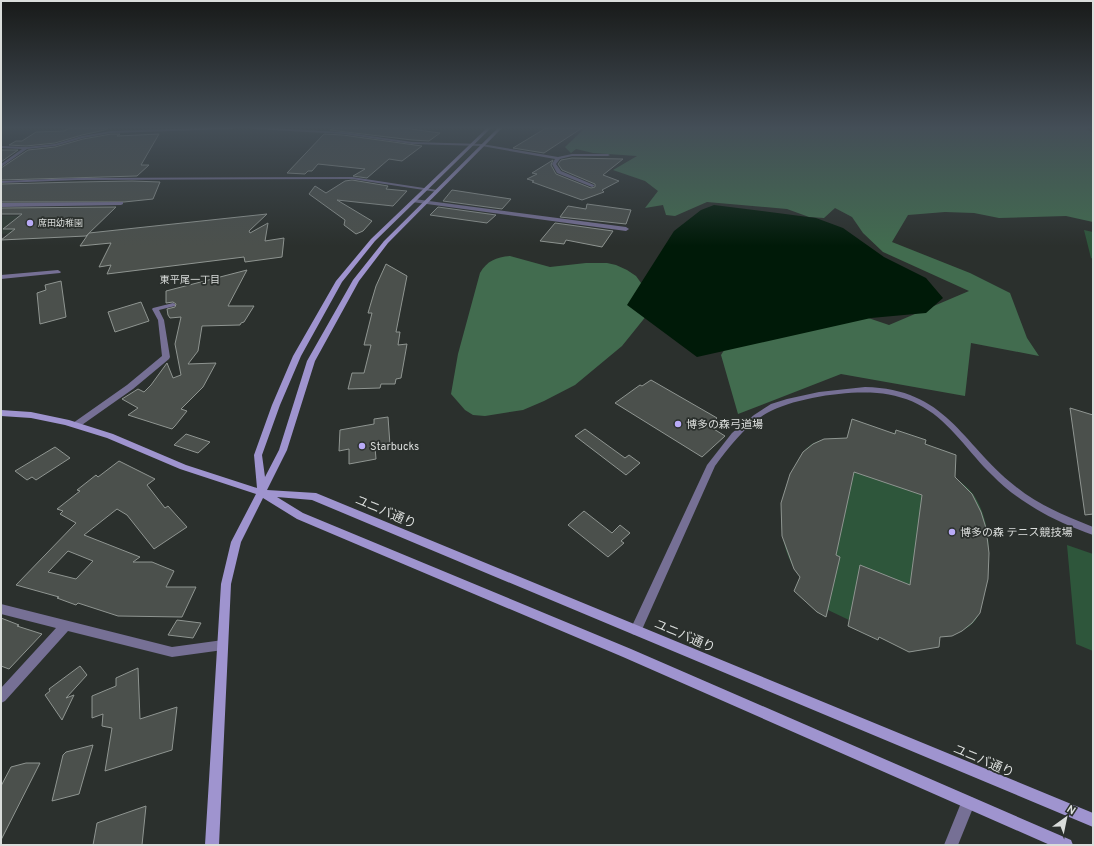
<svg xmlns="http://www.w3.org/2000/svg" width="1094" height="846" viewBox="0 0 1094 846" font-family="Overpass,'Noto Sans JP',sans-serif">
	<style>
		.built { fill: #2f3a32 }
		.green { fill: #2e563b }
		.forest { fill: #426c4f }
		.water { fill: #001a08 }
		.building { fill: #4b504c; stroke: #8f9591; fill-rule: evenodd }
		.lines { fill: none; stroke-linecap: round; stroke-linejoin: round }
		.lane { fill: #767095; fill-rule: evenodd }
		.street { fill: #767095; fill-rule: evenodd }
		.secondary { fill: #9f94cf; fill-rule: evenodd }
		.poi-dot { fill: #b9abf7; stroke: #2b302d; stroke-width: 1.5 }
		.labels { text-anchor: middle; stroke-width: 3.5; stroke-linejoin: round; paint-order: stroke }
		.far-poi-label { font-size: 9px; fill: #dadddb; stroke: #2b302d; text-anchor: start }
		.far-neighbourhood-label { font-size: 10px; fill: #dadddb; stroke: #2b302d }
		.poi-label { font-size: 11px; fill: #dadddb; stroke: #2b302d; text-anchor: start }
		.near-street-label { font-size: 13px; fill: #dadddb; stroke: #2b302d }
	</style>
	<rect width="100%" height="100%" fill="#2b302d"/>
	<path class="built" d="M 69,215 L 52,231 L 1,234 L 1,216 Z"/>
	<g class="green">
		<path d="M 1084,230 L 1093,232 L 1093,259 L 1091,258 Z"/>
		<path d="M 852,419 L 894,434 L 896,430 L 926,440 L 925,444 L 956,455 L 955,477 C 960,482 968,487 973,494 C 993,523 991,565 983,598 C 981,607 980,616 973,623 C 964,632 952,636 940,637 L 939,647 L 909,652 L 879,637 L 878,640 L 848,626 L 849,620 L 828,610 L 826,617 L 817,612 L 794,591 L 800,577 C 776,546 776,500 795,466 C 800,457 804,448 814,443 C 824,438 836,438 847,438 Z"/>
		<path d="M 1067,545 L 1093,554 L 1093,651 L 1076,644 Z"/>
	</g>
	<g class="forest">
		<path d="M 585,128 L 1084,128 L 1093,133 L 1093,222 L 1066,216 L 999,218 L 974,213 L 945,212 L 908,215 L 892,242 L 970,273 L 1010,293 L 1027,338 L 1039,356 L 971,343 L 965,396 L 841,374 L 738,414 L 721,355 L 748,313 L 815,300 L 889,325 L 969,291 L 883,252 L 863,233 L 852,217 L 835,208 L 824,218 L 809,217 L 787,209 L 707,202 L 675,216 L 666,215 L 663,205 L 645,208 L 658,191 L 645,181 L 613,170 L 637,156 L 593,153 L 576,149 L 571,153 L 565,147 Z"/>
		<path d="M 510,256 L 550,267 L 586,263 L 607,263 L 616,265 L 627,270 L 636,276 L 649,294 L 647,315 L 622,346 L 575,385 L 544,401 L 523,410 L 485,416 L 473,415 L 465,410 L 451,394 L 458,354 L 480,273 C 487,261 496,257 510,256 Z"/>
	</g>
	<path class="water" d="M 714,205 L 816,218 L 843,228 L 884,257 L 926,278 L 943,298 L 926,313 L 871,318 L 697,357 L 627,305 L 674,231 L 701,210 Z"/>
	<g class="building">
		<path d="M 70,128 L 108,128 L 105,130 L 82,135 L 55,143 L 26,146 L 9,145 L 16,141 L 22,141 L 36,132 L 64,131 Z"/>
		<path d="M 334,128 L 404,128 L 440,133 L 429,141 L 412,140 L 330,130 Z"/>
		<path d="M 546,128 L 582,128 L 544,153 L 513,148 Z"/>
		<path d="M 111,134 L 120,134 L 117,136 L 159,134 L 141,165 L 149,165 L 137,176 L 1,180 L 1,168 L 28,150 L 55,147 L 83,139 Z"/>
		<path d="M 324,134 L 343,135 L 422,146 L 402,161 L 389,159 L 367,178 L 353,176 L 365,169 L 318,164 L 312,171 L 308,171 L 305,174 L 287,173 Z"/>
		<path d="M 1,150 L 18,150 L 1,162 Z"/>
		<path d="M 572,158 L 623,159 L 603,175 L 619,181 L 602,190 L 604,192 L 582,200 L 532,182 L 534,181 L 527,179 L 537,174 L 532,173 L 553,160 L 551,165 L 556,174 L 591,188 L 595,187 L 595,184 L 562,170 L 558,164 L 561,160 Z"/>
		<path d="M 352,180 L 388,186 L 386,189 L 407,191 L 393,206 L 337,200 L 372,221 L 363,231 L 356,234 L 344,225 L 345,220 L 309,194 L 315,186 L 326,193 L 345,181 Z"/>
		<path d="M 77,182 L 132,181 L 160,182 L 153,199 L 124,202 L 1,202 L 1,184 Z"/>
		<path d="M 452,190 L 478,194 L 511,199 L 502,209 L 443,201 Z"/>
		<path d="M 587,204 L 631,210 L 626,224 L 560,217 L 568,206 L 586,209 Z"/>
		<path d="M 116,207 L 86,236 L 1,240 L 15,229 L 3,229 L 22,214 L 1,214 L 1,208 Z"/>
		<path d="M 438,207 L 496,215 L 487,223 L 430,215 Z"/>
		<path d="M 267,214 L 249,231 L 250,233 L 268,223 L 265,241 L 284,238 L 282,257 L 245,262 L 244,257 L 107,274 L 111,265 L 99,267 L 111,243 L 80,246 L 89,233 Z"/>
		<path d="M 555,223 L 613,231 L 602,247 L 566,240 L 564,244 L 540,241 Z"/>
		<path d="M 386,264 L 407,276 L 396,332 L 400,332 L 398,345 L 407,344 L 401,378 L 396,379 L 395,384 L 381,384 L 380,388 L 348,389 L 352,373 L 364,373 L 371,345 L 364,345 L 372,313 L 368,313 L 376,286 Z"/>
		<path d="M 247,270 L 228,306 L 254,306 L 244,322 L 241,323 L 240,325 L 202,326 L 198,351 L 188,364 L 216,363 L 203,387 L 181,409 L 187,411 L 175,426 L 172,429 L 128,415 L 138,408 L 122,399 L 138,389 L 144,392 L 151,385 L 167,363 L 173,378 L 181,375 L 175,344 L 181,317 L 170,318 L 168,315 L 167,309 L 175,307 L 176,304 L 173,302 L 166,303 L 166,291 Z"/>
		<path d="M 61,281 L 66,317 L 40,324 L 37,293 L 46,290 L 45,285 Z"/>
		<path d="M 141,302 L 149,321 L 115,332 L 108,312 Z"/>
		<path d="M 651,380 L 717,418 L 709,426 L 725,436 L 702,457 L 615,403 L 640,385 L 642,386 Z"/>
		<path d="M 1070,408 L 1093,415 L 1093,514 L 1085,515 Z"/>
		<path d="M 388,417 L 390,445 L 375,447 L 376,459 L 349,464 L 349,449 L 339,451 L 340,430 L 374,424 L 374,419 Z"/>
		<path d="M 852,419 L 895,434 L 896,430 L 926,440 L 925,444 L 956,455 L 955,477 L 972,494 L 981,512 L 986,528 L 989,553 L 988,579 L 980,613 L 972,623 L 962,631 L 952,636 L 940,637 L 939,647 L 909,652 L 879,637 L 878,640 L 848,626 L 860,565 L 910,585 L 922,495 L 854,472 L 836,555 L 840,557 L 826,617 L 817,612 L 794,591 L 800,577 L 794,569 L 782,536 L 781,503 L 790,474 L 803,452 L 813,444 L 824,439 L 847,438 Z"/>
		<path d="M 585,429 L 625,458 L 629,455 L 640,463 L 626,475 L 575,436 Z"/>
		<path d="M 186,434 L 210,442 L 198,453 L 174,445 Z"/>
		<path d="M 55,447 L 70,458 L 36,480 L 32,477 L 27,480 L 15,471 Z"/>
		<path d="M 119,461 L 155,479 L 147,485 L 165,508 L 168,506 L 187,527 L 154,549 L 127,515 L 117,509 L 84,535 L 140,557 L 133,562 L 152,562 L 174,571 L 166,587 L 196,587 L 182,617 L 118,616 L 78,603 L 76,605 L 57,598 L 59,597 L 16,585 L 76,523 L 60,514 L 63,511 L 57,509 L 80,491 L 77,490 L 96,475 L 98,477 ZM 68,551 L 93,561 L 76,579 L 48,572 Z"/>
		<path d="M 584,511 L 612,533 L 620,525 L 630,533 L 621,541 L 624,543 L 608,557 L 568,525 Z"/>
		<path d="M 1,618 L 19,625 L 17,626 L 42,634 L 9,669 L 1,666 Z"/>
		<path d="M 177,620 L 201,623 L 193,638 L 168,635 Z"/>
		<path d="M 80,666 L 87,675 L 66,698 L 74,695 L 62,720 L 45,695 L 50,691 L 49,689 Z"/>
		<path d="M 138,668 L 140,719 L 177,707 L 172,750 L 105,771 L 112,728 L 102,726 L 103,714 L 92,718 L 92,696 L 116,686 L 116,678 Z"/>
		<path d="M 93,745 L 79,794 L 52,801 L 63,755 L 66,752 Z"/>
		<path d="M 26,763 L 40,763 L 1,840 L 1,786 L 11,767 Z"/>
		<path d="M 146,806 L 142,845 L 93,845 L 97,823 Z"/>
	</g>
	<g class="lines">
		<path class="lane" d="M 968,796 L 973,798 L 975,803 L 958,845 L 944,845 L 963,798 Z"/>
		<g class="street">
			<path d="M 203,128 L 234,128 L 232,129 L 111,133 L 83,138 L 55,146 L 27,149 L 1,167 L 1,164 L 22,149 L 1,148 L 1,146 L 26,147 L 55,144 L 82,136 L 111,131 Z"/>
			<path d="M 251,128 L 270,128 L 343,132 L 412,142 L 482,144 L 558,157 L 572,154 L 608,154 L 610,155 L 608,156 L 572,156 L 560,159 L 556,164 L 561,171 L 594,185 L 594,186 L 592,187 L 557,173 L 552,164 L 555,159 L 482,146 L 412,144 L 343,134 L 253,129 Z"/>
			<path d="M 352,177 L 437,190 L 439,191 L 437,192 L 352,179 L 77,180 L 1,183 L 1,181 L 77,178 Z"/>
			<path d="M 414,199 L 626,227 L 629,229 L 626,231 L 412,202 L 412,200 Z"/>
			<path d="M 123,202 L 123,204 L 121,205 L 1,207 L 1,203 Z"/>
			<path d="M 58,270 L 61,272 L 60,273 L 1,279 L 1,275 Z"/>
			<path d="M 173,303 L 175,304 L 175,306 L 159,310 L 164,320 L 170,357 L 169,359 L 133,389 L 79,427 L 73,427 L 72,425 L 73,423 L 127,385 L 162,356 L 158,320 L 152,309 L 153,308 Z"/>
			<path d="M 865,387 C 947,389 960,442 1015,486 C 1038,505 1066,516 1093,527 L 1093,535 C 1056,522 1019,503 992,475 C 969,453 951,423 923,407 C 910,399 892,394 877,393 C 848,390 793,398 767,413 C 746,425 729,447 715,466 L 640,634 L 636,635 L 632,634 L 631,630 L 632,626 L 707,465 L 732,433 L 754,415 L 771,404 L 787,399 L 819,392 Z"/>
			<path d="M 1,604 L 172,647 L 223,640 L 227,641 L 228,645 L 227,649 L 223,650 L 172,657 L 68,631 L 5,701 L 1,703 L 1,688 L 56,628 L 1,614 Z"/>
		</g>
		<path class="secondary" d="M 487,128 L 491,128 L 375,241 L 342,282 L 301,356 L 280,405 L 262,455 L 265,477 L 279,450 L 307,361 L 353,280 L 384,241 L 498,128 L 502,128 L 388,243 L 359,281 L 315,361 L 287,450 L 267,490 L 316,493 L 1093,813 L 1093,827 L 312,500 L 277,497 L 303,513 L 631,649 L 1071,840 L 1073,845 L 1050,845 L 623,657 L 297,519 L 263,498 L 241,542 L 231,584 L 219,845 L 205,845 L 221,584 L 231,542 L 256,494 L 180,469 L 107,438 L 65,425 L 31,418 L 1,416 L 1,410 L 31,412 L 69,420 L 113,434 L 186,465 L 257,488 L 254,455 L 272,405 L 293,356 L 336,281 L 371,239 Z"/>
	</g>
	<linearGradient id="sky" x2="0" y2="1"><stop stop-color="#181a19"/><stop offset="0.52" stop-color="#444e57"/><stop offset="1" stop-color="#444e57" stop-opacity="0"/></linearGradient>
	<rect width="1094" height="246" fill="url(#sky)"/>
	<g class="poi-dot">
		<circle cx="30" cy="223" r="4"/>
		<circle cx="678" cy="424" r="4"/>
		<circle cx="362" cy="446" r="4"/>
		<circle cx="952" cy="532" r="4"/>
	</g>
	<g class="labels">
		<g class="far-poi-label">
			<text x="38" y="226">席田幼稚園</text>
		</g>
		<g class="far-neighbourhood-label">
			<text x="190" y="283">東平尾一丁目</text>
		</g>
		<g class="poi-label">
			<text x="686" y="428">博多の森弓道場</text>
			<text x="370" y="450">Starbucks</text>
			<text x="960" y="536">博多の森 テニス競技場</text>
		</g>
		<g class="near-street-label">
			<text transform="translate(386 511) rotate(23)" y="5">ユニバ通り</text>
			<text transform="translate(685 635) rotate(23)" y="5">ユニバ通り</text>
			<text transform="translate(984 760) rotate(23)" y="5">ユニバ通り</text>
		</g>
	</g>
	<rect width="1094" height="846" fill="none" stroke="#dadddb" stroke-width="4"/>
	<g transform="translate(1066 818) rotate(33)" stroke="#2b302d" stroke-width="3" paint-order="stroke">
	<path d="M0-3L7 15L0 10L-7 15Z" fill="#dadddb"/>
	<text y="-6" font-size="11" font-weight="bold" text-anchor="middle" fill="#dadddb">N</text>
	</g>
</svg>
